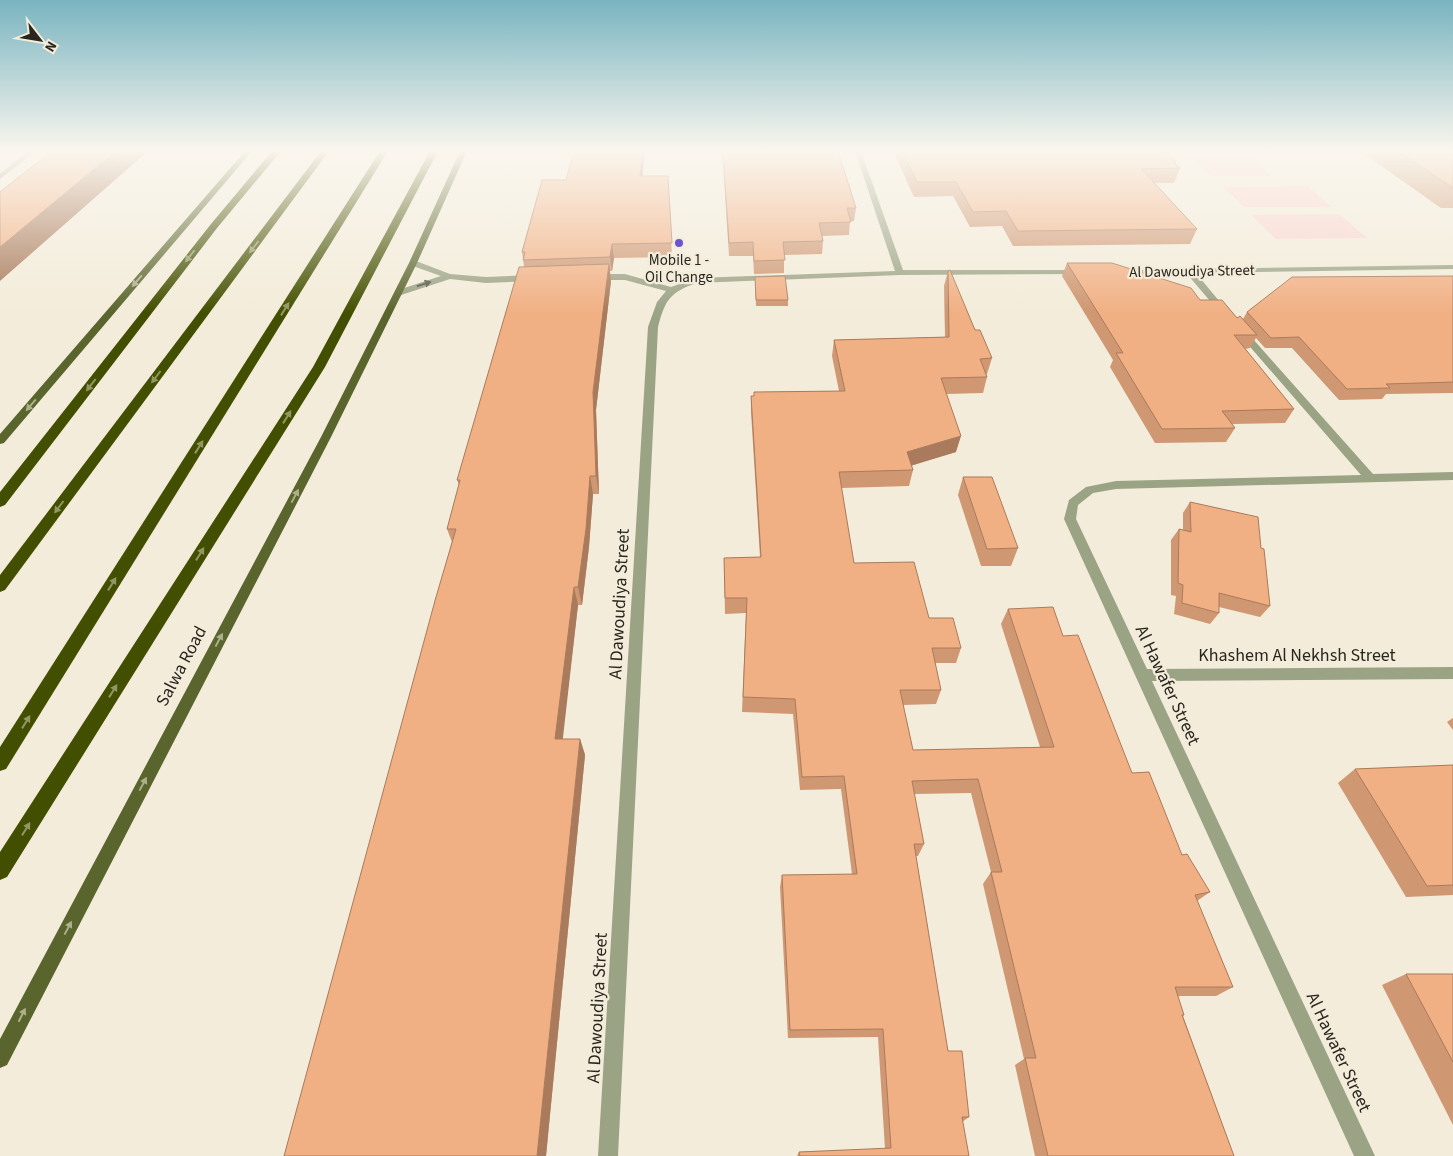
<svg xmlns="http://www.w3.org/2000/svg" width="1453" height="1156" viewBox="0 0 1453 1156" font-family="'Source Sans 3',sans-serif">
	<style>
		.green { fill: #fbd2cf }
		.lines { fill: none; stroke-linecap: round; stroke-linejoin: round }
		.minor { fill: #9ba385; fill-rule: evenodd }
		.major { fill: #5a652d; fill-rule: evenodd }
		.highway { fill: #434f00; fill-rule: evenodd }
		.wall { fill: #cf9772 }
		.shaded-wall { fill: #a97b5c }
		.building { fill: #f1b084; stroke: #a97b5c }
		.oneway { fill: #929662 }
		.oneway2 { fill: #aeaf8c }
		.oneway3 { fill: #565848 }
		.poi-dot { fill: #6b55ce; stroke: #f3ecda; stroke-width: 2 }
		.labels { text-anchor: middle; stroke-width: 4.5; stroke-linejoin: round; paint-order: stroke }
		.far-poi-label { font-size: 15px; fill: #28261f; stroke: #f3ecda }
		.far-street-label { font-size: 15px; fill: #28261f; stroke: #f3ecda }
		.street-label { font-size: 18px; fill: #28261f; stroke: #f3ecda }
	</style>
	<rect width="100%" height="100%" fill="#f3ecda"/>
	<g class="green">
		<path d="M 1187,151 L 1245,151 L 1271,176 L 1211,176 Z"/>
		<path d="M 1307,186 L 1332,207 L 1244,207 L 1223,187 Z"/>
		<path d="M 1339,214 L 1367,238 L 1276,239 L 1251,215 Z"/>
	</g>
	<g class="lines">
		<g class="minor">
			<path d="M 28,151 L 36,151 L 0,179 L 0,174 Z"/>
			<path d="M 855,151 L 861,151 L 903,270 L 1081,270 L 1085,272 L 1081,274 L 900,275 L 697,283 C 670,292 665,300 658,327 L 618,1156 L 598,1156 L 648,327 L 657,302 L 666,291 L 625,280 L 595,280 L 591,277 L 595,274 L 625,274 L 671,287 L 696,278 L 895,271 Z"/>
			<path d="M 410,261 L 416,261 L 450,274 L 486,277 L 533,275 L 537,278 L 533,281 L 486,283 L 450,279 L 401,295 L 395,295 L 395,291 L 441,276 L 410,265 Z"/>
			<path d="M 1453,265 L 1453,269 L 1196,273 L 1229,313 L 1225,316 L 1222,315 L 1187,274 L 1123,274 L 1119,272 L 1123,270 Z"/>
			<path d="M 1242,329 L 1245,330 L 1373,474 L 1453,472 L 1453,480 L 1116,489 L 1093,493 L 1078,505 L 1076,519 L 1147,669 L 1453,667 L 1453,679 L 1152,681 L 1375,1156 L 1354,1156 L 1064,519 L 1069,500 L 1086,487 L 1116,481 L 1361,475 L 1239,334 L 1239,330 Z"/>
		</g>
		<g class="major">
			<path d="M 245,151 L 252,151 L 4,443 L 0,444 L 0,434 Z"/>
			<path d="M 460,151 L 467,151 L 417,263 L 331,437 L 7,1065 L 0,1068 L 0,1039 L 321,437 L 409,263 Z"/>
		</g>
		<g class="highway">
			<path d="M 272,151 L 281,151 L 217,228 L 5,505 L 0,507 L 0,492 L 211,224 Z"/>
			<path d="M 321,151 L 329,151 L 5,590 L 0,592 L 0,575 Z"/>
			<path d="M 380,151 L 388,151 L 6,769 L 0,771 L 0,747 Z"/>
			<path d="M 430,151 L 438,151 L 325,367 L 7,877 L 0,880 L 0,852 L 313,367 Z"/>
		</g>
	</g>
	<g class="wall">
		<path d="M 722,151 L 838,151 L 856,208 L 854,221 L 850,221 L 849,235 L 822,236 L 823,241 L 822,254 L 784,255 L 784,273 L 754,274 L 753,256 L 729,256 Z"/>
		<path d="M 893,151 L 1166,151 L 1176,162 L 1176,164 L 1180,168 L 1174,183 L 1155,183 L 1197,229 L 1190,244 L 1013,246 L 1002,226 L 970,227 L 953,196 L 914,197 Z"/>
		<path d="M 1360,151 L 1453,151 L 1453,208 L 1441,208 Z"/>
		<path d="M 643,176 L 668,176 L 672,257 L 614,258 L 612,271 L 610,271 L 611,281 L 596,410 L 599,494 L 593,494 L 589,547 L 582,605 L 578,605 L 562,739 L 580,739 L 585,755 L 546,1156 L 284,1156 L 452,542 L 447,529 L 459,485 L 457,480 L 524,266 L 522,252 L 566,180 Z"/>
		<path d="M 1067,263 L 1200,300 L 1237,318 L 1243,319 L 1247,312 L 1453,276 L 1453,393 L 1386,394 L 1382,399 L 1339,400 L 1292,348 L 1265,348 L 1256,338 L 1250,348 L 1245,349 L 1294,409 L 1285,423 L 1232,424 L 1235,428 L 1226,442 L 1155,443 L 1110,367 L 1113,360 L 1062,276 Z"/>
		<path d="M 948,271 L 975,330 L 992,358 L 987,374 L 986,374 L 987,377 L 983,393 L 946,394 L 956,452 L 911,465 L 913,470 L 909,486 L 841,488 L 854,563 L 929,618 L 961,648 L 956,663 L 935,663 L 941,690 L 936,704 L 903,705 L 913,750 L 1040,747 L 1001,624 L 1008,609 L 1063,636 L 1132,773 L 1182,855 L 1210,892 L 1197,901 L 1233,987 L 1216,996 L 1178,996 L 1184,1015 L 1183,1016 L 1234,1156 L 1035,1156 L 1015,1065 L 1024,1059 L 983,884 L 991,872 L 971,793 L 914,794 L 924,844 L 918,856 L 916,856 L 948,1051 L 969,1117 L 962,1122 L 969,1156 L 797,1156 L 799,1152 L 885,1149 L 878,1037 L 788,1038 L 780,887 L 782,875 L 852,874 L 841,789 L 800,790 L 793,714 L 742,712 L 746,613 L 725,614 L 724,558 L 760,557 L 751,412 L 751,396 L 754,396 L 754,392 L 839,391 L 832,356 L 834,340 L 945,337 L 944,286 Z"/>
		<path d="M 755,277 L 788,300 L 788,306 L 756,306 Z"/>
		<path d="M 963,477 L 1018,548 L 1011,566 L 981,566 L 958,495 Z"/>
		<path d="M 1190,502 L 1261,548 L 1270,606 L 1260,617 L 1219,607 L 1219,613 L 1210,624 L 1174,614 L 1176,596 L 1171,595 L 1171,540 L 1179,529 L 1183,530 L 1183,513 Z"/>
		<path d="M 1453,718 L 1453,730 L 1447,722 Z"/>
		<path d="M 1453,765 L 1453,895 L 1406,897 L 1338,783 L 1355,769 Z"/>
		<path d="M 1406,974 L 1453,974 L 1453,1125 L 1382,985 Z"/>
	</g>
	<g class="shaded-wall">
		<path d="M 116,151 L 148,151 L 0,281 L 0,247 Z"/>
		<path d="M 643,151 L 645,151 L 641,189 L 640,176 Z"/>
		<path d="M 612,244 L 614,258 L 612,271 L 610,257 Z"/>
		<path d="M 609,264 L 611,281 L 596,410 L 599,494 L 596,476 L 593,392 Z"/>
		<path d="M 961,436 L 956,452 L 904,468 L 907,452 Z"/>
		<path d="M 590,476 L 593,494 L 589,547 L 582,605 L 578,587 Z"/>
		<path d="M 574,587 L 578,605 L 561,755 L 555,739 Z"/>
		<path d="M 580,739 L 585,755 L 546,1156 L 537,1156 Z"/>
	</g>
	<g class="building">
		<path d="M 52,151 L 116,151 L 0,247 L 0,192 Z"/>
		<path d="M 574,151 L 643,151 L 640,176 L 668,176 L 672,243 L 612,244 L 610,257 L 523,260 L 525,252 L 522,252 L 542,180 L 566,180 Z"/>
		<path d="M 723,151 L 838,151 L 856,208 L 847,208 L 851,222 L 819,223 L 823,241 L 783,242 L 785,260 L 754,261 L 753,242 L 729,243 Z"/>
		<path d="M 902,151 L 1166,151 L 1176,162 L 1173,162 L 1180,168 L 1141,169 L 1197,229 L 1018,231 L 1006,211 L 973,212 L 956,182 L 917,182 Z"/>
		<path d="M 1398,151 L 1453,151 L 1453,188 Z"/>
		<path d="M 1067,263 L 1112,263 L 1191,288 L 1200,300 L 1222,300 L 1237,318 L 1240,316 L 1257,335 L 1234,335 L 1294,409 L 1222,411 L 1235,428 L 1162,429 L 1116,353 L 1123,353 Z"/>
		<path d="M 609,264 L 593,392 L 596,476 L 590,476 L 586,529 L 578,587 L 574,587 L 555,739 L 580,739 L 537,1156 L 284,1156 L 436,597 L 456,529 L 447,529 L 460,480 L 457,480 L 519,267 Z"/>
		<path d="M 950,270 L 975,330 L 980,330 L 992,358 L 980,359 L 987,377 L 941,378 L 961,436 L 907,452 L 913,470 L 839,472 L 854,563 L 914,562 L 929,618 L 953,618 L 961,648 L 932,648 L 941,690 L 900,690 L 913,750 L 1054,747 L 1008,609 L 1053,607 L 1063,636 L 1078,635 L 1132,773 L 1149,772 L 1182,855 L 1187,854 L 1210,892 L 1195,895 L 1233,987 L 1175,987 L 1184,1015 L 1182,1015 L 1234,1156 L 1048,1156 L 1025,1058 L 1036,1058 L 991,872 L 1002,872 L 978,779 L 912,781 L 924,844 L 914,844 L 948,1051 L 962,1051 L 969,1117 L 962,1117 L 969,1156 L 800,1156 L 799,1152 L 891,1148 L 883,1029 L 790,1030 L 782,875 L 857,874 L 844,776 L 802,777 L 795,699 L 743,697 L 747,598 L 725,598 L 724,558 L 761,557 L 751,396 L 754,396 L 754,392 L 845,391 L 834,340 L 949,337 L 948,271 Z"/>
		<path d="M 785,276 L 788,300 L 756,300 L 755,277 Z"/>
		<path d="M 1453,276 L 1453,382 L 1386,384 L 1390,388 L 1347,389 L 1299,337 L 1271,338 L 1247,312 L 1292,277 Z"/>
		<path d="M 963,477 L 992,477 L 1018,548 L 987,549 Z"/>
		<path d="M 1190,502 L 1258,517 L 1261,548 L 1264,549 L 1270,606 L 1219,593 L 1219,613 L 1182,603 L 1183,585 L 1178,583 L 1179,529 L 1191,532 Z"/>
		<path d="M 1453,765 L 1453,885 L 1427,886 L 1355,769 Z"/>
		<path d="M 1406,974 L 1453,974 L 1453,1062 Z"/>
	</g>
	<defs><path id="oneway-solid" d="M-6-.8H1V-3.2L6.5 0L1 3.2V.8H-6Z" transform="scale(1.25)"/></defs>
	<g class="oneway">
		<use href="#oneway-solid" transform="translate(254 247) rotate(127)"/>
		<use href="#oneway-solid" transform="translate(190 256) rotate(128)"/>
		<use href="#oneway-solid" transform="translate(285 309) rotate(-58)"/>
		<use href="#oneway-solid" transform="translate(156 377) rotate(127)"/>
		<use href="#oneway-solid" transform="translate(91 385) rotate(128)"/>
		<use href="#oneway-solid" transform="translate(287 417) rotate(-58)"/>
		<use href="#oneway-solid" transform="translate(199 447) rotate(-58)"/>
		<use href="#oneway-solid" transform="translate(59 507) rotate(127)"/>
		<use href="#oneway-solid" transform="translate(200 554) rotate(-58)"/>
		<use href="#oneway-solid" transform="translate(112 584) rotate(-58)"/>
		<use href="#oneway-solid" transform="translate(113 691) rotate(-58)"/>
		<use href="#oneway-solid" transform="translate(26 722) rotate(-58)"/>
		<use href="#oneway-solid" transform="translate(26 829) rotate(-58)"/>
	</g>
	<g class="oneway2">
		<use href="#oneway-solid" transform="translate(137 281) rotate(131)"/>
		<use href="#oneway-solid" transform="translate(31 405) rotate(131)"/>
		<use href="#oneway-solid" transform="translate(295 496) rotate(-62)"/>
		<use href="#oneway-solid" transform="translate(219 640) rotate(-62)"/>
		<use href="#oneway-solid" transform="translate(143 784) rotate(-62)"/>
		<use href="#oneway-solid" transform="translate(68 928) rotate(-62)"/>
		<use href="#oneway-solid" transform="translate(22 1015) rotate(-63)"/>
	</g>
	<use class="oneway3" href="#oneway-solid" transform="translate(424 284) rotate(-18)"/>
	<linearGradient id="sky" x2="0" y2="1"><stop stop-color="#79b4c0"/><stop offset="0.48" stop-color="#faf6ee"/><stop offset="1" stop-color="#faf6ee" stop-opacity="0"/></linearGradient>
	<rect width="1453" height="313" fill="url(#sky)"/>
	<circle class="poi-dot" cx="679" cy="243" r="5"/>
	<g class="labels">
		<g class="far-poi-label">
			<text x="679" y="265">Mobile 1 -<tspan x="679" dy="17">Oil Change</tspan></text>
		</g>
		<g class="far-street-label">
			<text transform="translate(1192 271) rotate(-1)" y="5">Al Dawoudiya Street</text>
		</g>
		<g class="street-label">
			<text transform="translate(619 604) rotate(-87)" y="6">Al Dawoudiya Street</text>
			<text x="1297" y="661">Khashem Al Nekhsh Street</text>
			<text transform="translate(181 666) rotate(-62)" y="6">Salwa Road</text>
			<text transform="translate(1168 685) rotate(65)" y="6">Al Hawafer Street</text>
			<text transform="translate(597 1008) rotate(-87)" y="6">Al Dawoudiya Street</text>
			<text transform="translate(1339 1052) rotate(65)" y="6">Al Hawafer Street</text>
		</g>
	</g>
	<g transform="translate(40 40) rotate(121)" stroke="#f3ecda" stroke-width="4" paint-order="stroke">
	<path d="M0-4L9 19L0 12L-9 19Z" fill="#28261f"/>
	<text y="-8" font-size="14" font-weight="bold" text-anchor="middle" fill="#28261f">N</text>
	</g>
</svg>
